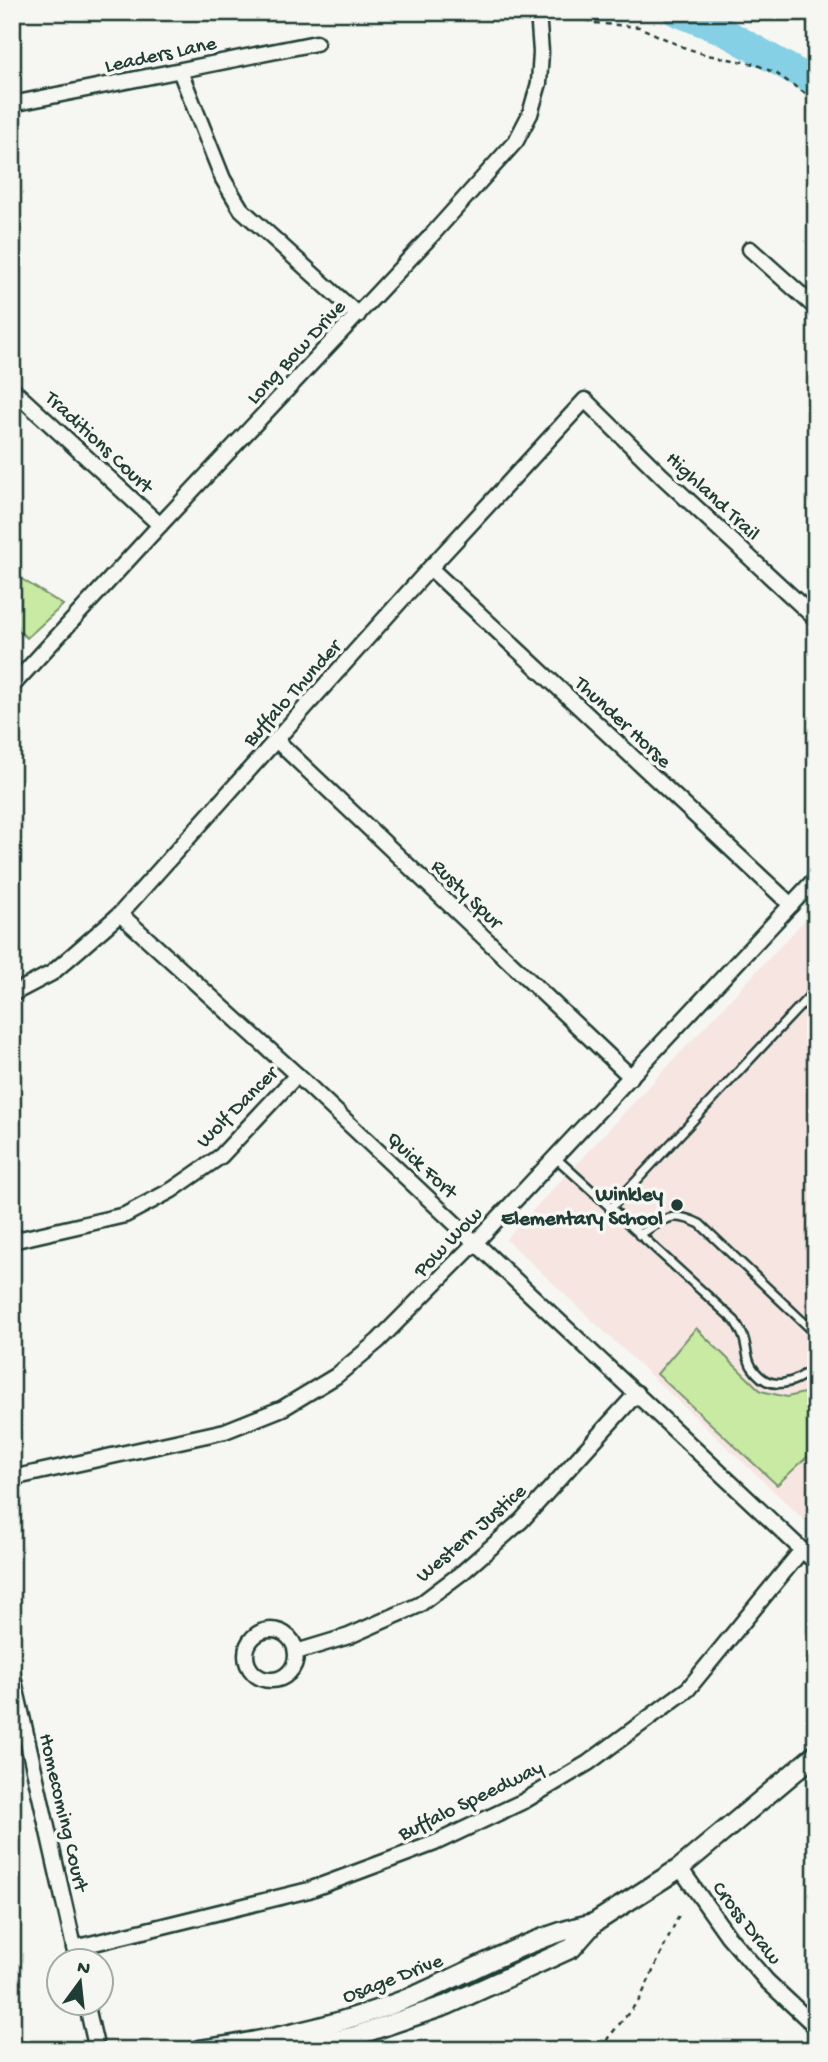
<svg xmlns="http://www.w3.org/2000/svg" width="828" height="2062" viewBox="0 0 828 2062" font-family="'Gochi Hand',sans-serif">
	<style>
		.built { fill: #f7e5e2 }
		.green { fill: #c8eaa3; stroke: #74946c; stroke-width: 2 }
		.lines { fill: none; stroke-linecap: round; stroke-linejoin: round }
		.stream { stroke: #5c959e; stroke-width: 4.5 }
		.river { stroke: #85d0e4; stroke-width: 28 }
		.service-casing { stroke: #1f3d34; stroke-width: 12 }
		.minor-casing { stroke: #1f3d34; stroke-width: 19 }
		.tertiary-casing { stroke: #1f3d34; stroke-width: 23 }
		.path { stroke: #1f3d34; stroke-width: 2.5; stroke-dasharray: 5 5; stroke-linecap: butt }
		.service { stroke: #f6f6f2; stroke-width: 7 }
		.minor { stroke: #f6f6f2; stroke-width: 14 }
		.tertiary { stroke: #f6f6f2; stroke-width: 18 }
		.poi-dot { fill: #1f3d34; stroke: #f6f6f2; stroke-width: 2.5 }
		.labels { text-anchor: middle; stroke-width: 7; stroke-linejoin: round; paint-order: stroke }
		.street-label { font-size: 21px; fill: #1f3d34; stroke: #f6f6f2 }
		.poi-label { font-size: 21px; font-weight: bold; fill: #1f3d34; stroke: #f6f6f2; text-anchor: end }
	</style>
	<rect width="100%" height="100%" fill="#f6f6f2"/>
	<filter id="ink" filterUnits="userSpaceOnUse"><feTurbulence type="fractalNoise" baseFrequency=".0143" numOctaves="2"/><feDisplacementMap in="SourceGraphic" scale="14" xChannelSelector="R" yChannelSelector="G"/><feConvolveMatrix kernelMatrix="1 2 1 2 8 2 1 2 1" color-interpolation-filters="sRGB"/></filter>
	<g filter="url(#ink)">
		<path class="built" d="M 816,908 L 816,1531 L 506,1239 Z"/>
		<g class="green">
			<path d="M 12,573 L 63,605 L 27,638 L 12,625 Z"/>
			<path d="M 696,1328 L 761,1391 L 787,1397 L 816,1390 L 816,1458 L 808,1456 L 777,1485 L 657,1374 Z"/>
		</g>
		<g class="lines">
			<path class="stream" d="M 812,1482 L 816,1485"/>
			<path class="river" d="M 676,12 L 723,31 L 816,83"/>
			<defs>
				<g id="service">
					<path d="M 556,1158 L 735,1321 C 738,1326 741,1331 743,1336 C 747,1346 746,1358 752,1367 C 769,1394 798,1384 816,1364"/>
					<path d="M 610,1209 L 816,989"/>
					<path d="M 639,1235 C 665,1220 671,1209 700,1224 L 816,1334"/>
				</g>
				<g id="minor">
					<path d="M 180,71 L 223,179 L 241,209 L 358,315"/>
					<path d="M 12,104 L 316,43"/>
					<path d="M 750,249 L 816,308"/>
					<path d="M 12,389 L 160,525"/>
					<path d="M 430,568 L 791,905"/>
					<path d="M 12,686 L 160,525 L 430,237 L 516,141 L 530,114 L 539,83 L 541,52 L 538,12"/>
					<path d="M 276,740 L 631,1077"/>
					<path d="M 120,914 L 297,1075 L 816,1563"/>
					<path d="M 12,994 L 52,973 L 120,914 L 430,568 L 585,400 L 662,476 L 816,619"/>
					<path d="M 12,1241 L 125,1215 L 172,1190 L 221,1156 L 297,1075"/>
					<path d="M 12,1478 L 225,1431 L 283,1408 L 336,1376 L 378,1341 L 476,1242 L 816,878"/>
					<circle cx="271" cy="1655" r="25"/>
					<path d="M 296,1652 L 349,1636 L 419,1605 L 464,1571 L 521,1521 L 637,1393"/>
					<path d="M 12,1672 L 77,1960"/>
					<path d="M 680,1868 L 728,1936 L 767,1981 L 816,2027"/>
					<path d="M 74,1948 L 309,1890 L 435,1843 L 524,1801 L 588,1763 L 688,1689 L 802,1550"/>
					<path d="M 86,2002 L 97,2050"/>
				</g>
				<g id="tertiary">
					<path d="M 200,2050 C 275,2040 352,2022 421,1993 C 478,1968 533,1936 594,1923"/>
					<path d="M 297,2050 L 355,2036 L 447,2005 L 572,1948 L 594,1923 L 680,1868 L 816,1754"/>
				</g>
			</defs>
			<use href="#service" class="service-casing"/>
			<use href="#minor" class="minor-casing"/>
			<use href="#tertiary" class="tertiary-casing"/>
			<g class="path">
				<path d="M 567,12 L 594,23 L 639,27 L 683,47 L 707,55 L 755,64 L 777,74 L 816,101"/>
				<path d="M 603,2050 L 608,2038 L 640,1999 L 679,1915"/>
			</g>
			<use href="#service" class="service"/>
			<use href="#minor" class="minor"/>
			<use href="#tertiary" class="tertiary"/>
		</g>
	</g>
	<circle class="poi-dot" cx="677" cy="1205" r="7"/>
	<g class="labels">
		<g class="street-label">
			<text transform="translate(160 53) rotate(-12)" y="7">Leaders Lane</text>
			<text transform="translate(295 351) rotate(-47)" y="7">Long Bow Drive</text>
			<text transform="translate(100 441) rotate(43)" y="7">Traditions Court</text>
			<text transform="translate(714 495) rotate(43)" y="7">Highland Trail</text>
			<text transform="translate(291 692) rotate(-48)" y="7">Buffalo Thunder</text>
			<text transform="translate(624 721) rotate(43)" y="7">Thunder Horse</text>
			<text transform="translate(468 893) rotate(44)" y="7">Rusty Spur</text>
			<text transform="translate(236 1106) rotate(-45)" y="7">Wolf Dancer</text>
			<text transform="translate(423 1164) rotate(43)" y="7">Quick Fort</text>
			<text transform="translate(447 1241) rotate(-46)" y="7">Pow Wow</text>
			<text transform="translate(470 1532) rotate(-41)" y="7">Western Justice</text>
			<text transform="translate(470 1799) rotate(-26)" y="7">Buffalo Speedway</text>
			<text transform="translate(65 1812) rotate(77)" y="7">Homecoming Court</text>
			<text transform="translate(748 1922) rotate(52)" y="7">Cross Draw</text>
			<text transform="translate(392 1977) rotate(-21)" y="7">Osage Drive</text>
		</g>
		<g class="poi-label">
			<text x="663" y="1200">Winkley<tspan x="663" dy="24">Elementary School</tspan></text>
		</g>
	</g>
	<rect width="828" height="2062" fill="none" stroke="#f6f6f2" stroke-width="42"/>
	<rect x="21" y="21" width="786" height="2020" fill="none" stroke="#1f3d34" stroke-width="2.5" filter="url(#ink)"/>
	<g transform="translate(80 1982) rotate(15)"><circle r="33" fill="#f6f6f2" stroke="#a0aca6" stroke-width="2"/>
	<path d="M0-5L12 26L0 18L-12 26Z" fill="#1f3d34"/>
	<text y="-10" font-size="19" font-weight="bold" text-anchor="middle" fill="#1f3d34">N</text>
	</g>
</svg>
